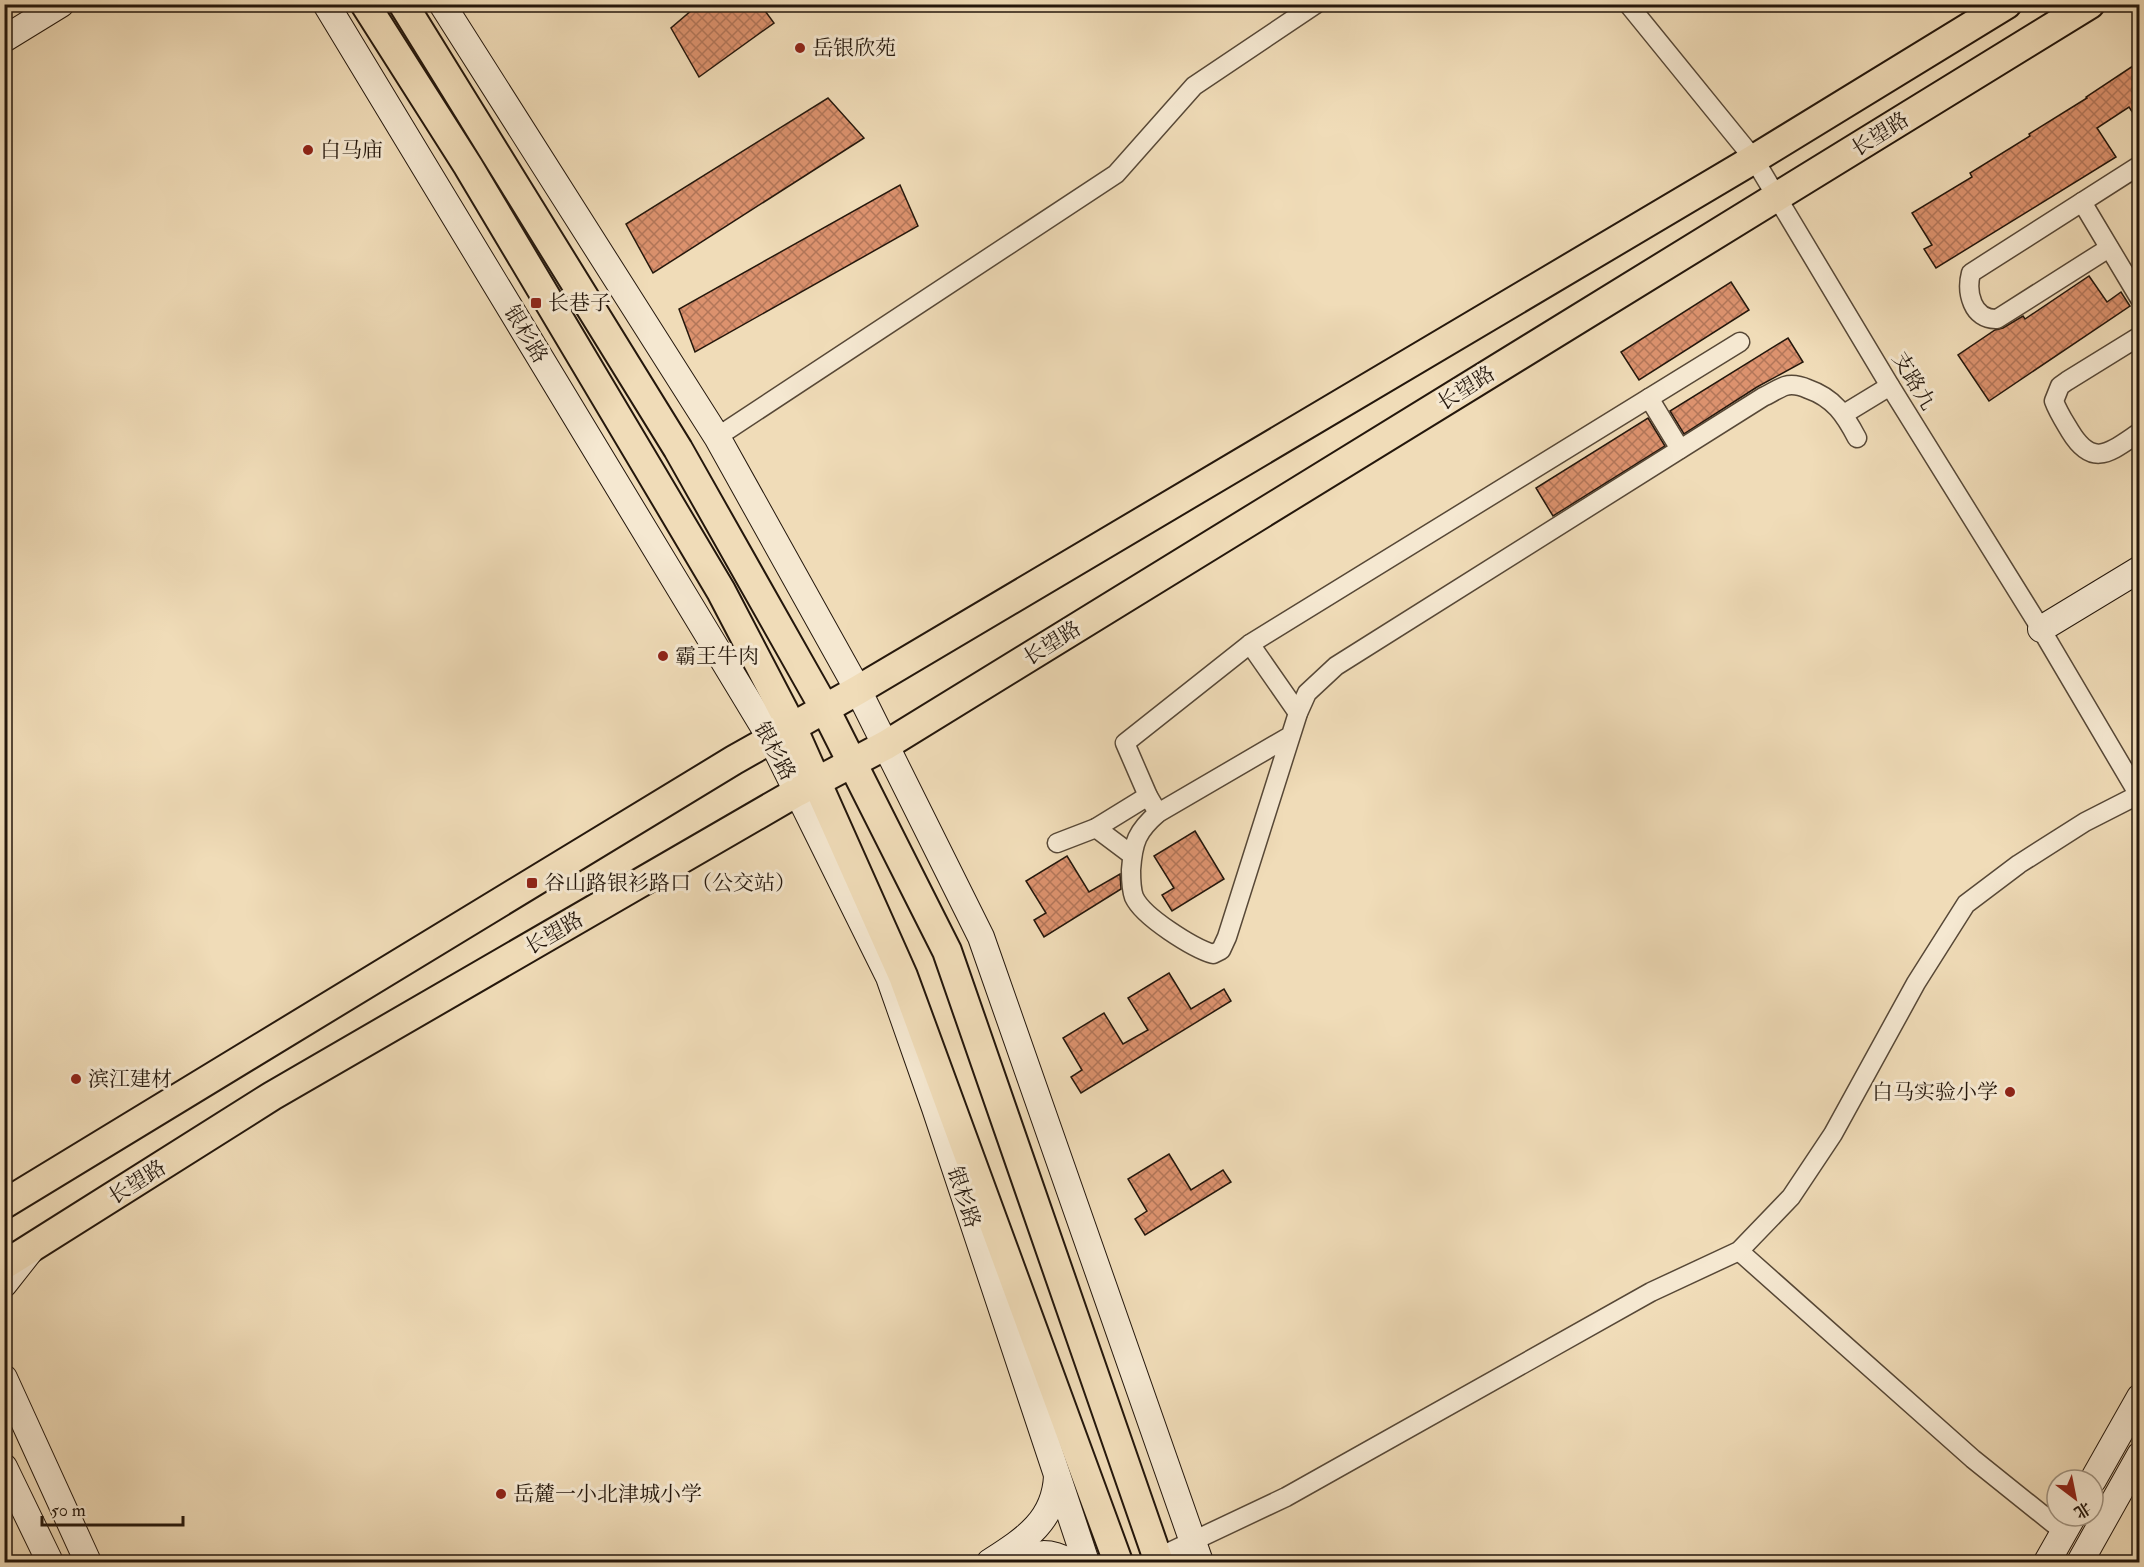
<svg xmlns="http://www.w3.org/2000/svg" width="2144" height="1567" viewBox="0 0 2144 1567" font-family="'IM FELL Double Pica','Noto Serif SC',serif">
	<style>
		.building { fill: url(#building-cross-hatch); stroke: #24170c; stroke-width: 1.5 }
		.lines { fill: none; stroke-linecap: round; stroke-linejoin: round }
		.street-casing { stroke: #574837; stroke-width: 21 }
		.secondary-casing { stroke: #24170c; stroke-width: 28 }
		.primary-casing { stroke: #24170c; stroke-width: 32 }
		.street { stroke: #f5e8d1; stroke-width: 18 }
		.secondary { stroke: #f5e8d1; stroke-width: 26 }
		.primary { stroke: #f0dcb8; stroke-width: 28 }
		.poi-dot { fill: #8f2418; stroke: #f5e8d1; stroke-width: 2 }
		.labels { text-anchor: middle; stroke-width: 6; stroke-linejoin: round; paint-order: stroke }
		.poi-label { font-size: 21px; fill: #24170c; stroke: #f5e8d1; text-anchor: start }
		.street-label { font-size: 21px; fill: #24170c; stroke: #f5e8d1 }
	</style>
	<defs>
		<pattern id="building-cross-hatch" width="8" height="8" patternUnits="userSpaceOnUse" patternTransform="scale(1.5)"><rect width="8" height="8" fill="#dc926e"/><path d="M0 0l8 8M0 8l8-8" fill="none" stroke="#b27659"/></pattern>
	</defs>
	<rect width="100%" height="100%" fill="#f0dcb8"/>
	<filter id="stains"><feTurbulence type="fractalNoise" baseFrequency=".00333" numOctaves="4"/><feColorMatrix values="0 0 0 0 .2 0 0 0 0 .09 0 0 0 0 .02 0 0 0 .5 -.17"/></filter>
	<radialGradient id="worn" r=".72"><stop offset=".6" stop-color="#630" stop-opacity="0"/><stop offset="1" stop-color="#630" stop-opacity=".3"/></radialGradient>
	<g class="building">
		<path d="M 699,4 L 760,4 L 774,23 L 699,77 L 671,28 Z"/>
		<path d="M 2139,62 L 2139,122 L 2129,107 L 2097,128 L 2116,157 L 1936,268 L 1924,249 L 1932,245 L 1912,213 L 1972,177 L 1970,173 L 2030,136 L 2029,134 L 2087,98 L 2086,97 Z"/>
		<path d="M 828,98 L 864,138 L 653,273 L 626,224 Z"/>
		<path d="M 900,185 L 918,226 L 695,352 L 679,309 Z"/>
		<path d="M 2089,276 L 2107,302 L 2121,292 L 2130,306 L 1989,401 L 1958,355 L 1995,330 L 2003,328 L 2023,316 L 2025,319 Z"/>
		<path d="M 1731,282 L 1749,310 L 1639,380 L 1621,352 Z"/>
		<path d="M 1788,338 L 1803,362 L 1757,387 L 1684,434 L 1670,411 Z"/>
		<path d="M 1648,418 L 1665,446 L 1553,516 L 1536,488 Z"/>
		<path d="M 1195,831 L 1224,879 L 1172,911 L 1162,895 L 1174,888 L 1154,856 Z"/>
		<path d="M 1067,856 L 1089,892 L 1120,874 L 1121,889 L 1044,937 L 1034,920 L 1046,913 L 1026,881 Z"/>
		<path d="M 1169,973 L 1191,1009 L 1224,989 L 1231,1001 L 1081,1093 L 1071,1077 L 1082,1070 L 1063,1038 L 1104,1013 L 1123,1044 L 1148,1030 L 1128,998 Z"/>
		<path d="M 1169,1154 L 1191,1190 L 1223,1170 L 1231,1182 L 1145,1235 L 1135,1219 L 1147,1211 L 1128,1179 Z"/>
	</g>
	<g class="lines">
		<defs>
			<g id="street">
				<path d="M 1628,4 L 1754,159 L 1890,386 L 2041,629 L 2140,797"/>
				<path d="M 2082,202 L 2140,299"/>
				<path d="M 2109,248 L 1997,319 C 1972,320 1966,292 1971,273 L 2140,165"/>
				<path d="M 2140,336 L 2067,381 L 2060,386 L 2054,401 C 2058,412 2064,421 2070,431 C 2093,469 2110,452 2140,432"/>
				<path d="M 1649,398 L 1680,449"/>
				<path d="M 1844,414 L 1890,386"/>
				<path d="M 717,437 L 1116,174 L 1194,86 L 1316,4"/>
				<path d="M 1250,644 L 1298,713"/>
				<path d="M 1290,736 L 1158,813 C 1137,831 1133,842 1131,870 C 1131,878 1131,889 1134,897 C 1143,917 1193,948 1213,954 L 1221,950 L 1227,937 L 1298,713 L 1307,693 L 1336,666 L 1763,397 C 1770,394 1777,389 1785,386 C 1792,384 1801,386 1808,389 C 1834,398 1845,415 1857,438"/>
				<path d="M 1158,813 L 1148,796 L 1125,743 L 1250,644 L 1740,342"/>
				<path d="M 1096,828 L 1132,855"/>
				<path d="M 1057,843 L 1096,828 L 1148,796"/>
				<path d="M 1739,1251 L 1973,1459 L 2064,1532"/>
				<path d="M 1157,1558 L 1286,1497 L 1651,1292 L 1739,1251 L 1791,1197 L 1833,1134 L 1916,983 L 1966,904 L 2019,864 L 2085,822 L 2138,795"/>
			</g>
			<g id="secondary">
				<path d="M 326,4 L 771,739 L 889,977 L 935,1108 L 1086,1562"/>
				<path d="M 442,4 L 717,437 L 858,690 L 981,937 L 1200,1562"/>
				<path d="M 4,39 L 61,4"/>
				<path d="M 2041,629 L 2140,569"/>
				<path d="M 4,1284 L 30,1251"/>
				<path d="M 4,1378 L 88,1562"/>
				<path d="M 4,1467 L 50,1562"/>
				<path d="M 2093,1480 L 2140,1397"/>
				<path d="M 990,1562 C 1024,1540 1055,1521 1057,1476"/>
				<path d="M 1016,1562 C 1035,1552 1051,1551 1069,1562"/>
				<path d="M 2047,1562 L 2073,1516"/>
				<path d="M 2080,1562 L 2140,1455"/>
			</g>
			<g id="primary">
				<path d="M 365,4 L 468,166 L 648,468 L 721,591 L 792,727 L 903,976 L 1118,1562"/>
				<path d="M 403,4 L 678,449 L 825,709 L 947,951 L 1159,1562"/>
				<path d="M 4,1204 L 734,760 L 858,690 L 1754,159 L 2007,4"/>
				<path d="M 4,1265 L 272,1096 L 797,792 L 886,745 L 2090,4"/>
			</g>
		</defs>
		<use href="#street" class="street-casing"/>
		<use href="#secondary" class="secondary-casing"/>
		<use href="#primary" class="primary-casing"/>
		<use href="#street" class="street"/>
		<use href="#secondary" class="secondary"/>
		<use href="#primary" class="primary"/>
	</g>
	<g class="poi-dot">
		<circle cx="800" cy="48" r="6"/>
		<circle cx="308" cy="150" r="6"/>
		<rect x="530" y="297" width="12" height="12" rx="3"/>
		<circle cx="663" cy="656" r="6"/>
		<rect x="526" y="877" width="12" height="12" rx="3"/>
		<circle cx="76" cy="1079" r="6"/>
		<circle cx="2010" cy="1092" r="6"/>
		<circle cx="501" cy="1494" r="6"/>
	</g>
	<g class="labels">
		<g class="poi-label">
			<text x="812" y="55">岳银欣苑</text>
			<text x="320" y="157">白马庙</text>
			<text x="548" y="310">长巷子</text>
			<text x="675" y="663">霸王牛肉</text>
			<text x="544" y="890">谷山路银衫路口（公交站）</text>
			<text x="88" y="1086">滨江建材</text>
			<text x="1998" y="1099" text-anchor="end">白马实验小学</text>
			<text x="513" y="1501">岳麓一小北津城小学</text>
		</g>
		<g class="street-label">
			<text transform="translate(1880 134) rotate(-32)" y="7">长望路</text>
			<text transform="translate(526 334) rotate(59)" y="7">银杉路</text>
			<text transform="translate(1914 381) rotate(59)" y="7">支路九</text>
			<text transform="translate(1466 388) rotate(-32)" y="7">长望路</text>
			<text transform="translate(1052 643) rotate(-32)" y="7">长望路</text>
			<text transform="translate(775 751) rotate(62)" y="7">银杉路</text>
			<text transform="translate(554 933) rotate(-30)" y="7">长望路</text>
			<text transform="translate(137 1182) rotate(-32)" y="7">长望路</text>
			<text transform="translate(964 1197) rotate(72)" y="7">银杉路</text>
		</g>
	</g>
	<rect width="2144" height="1567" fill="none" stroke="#f0dcb8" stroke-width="24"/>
	<rect x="6" y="6" width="2132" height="1555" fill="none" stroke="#24170c" stroke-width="3"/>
	<rect x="12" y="12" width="2120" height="1543" fill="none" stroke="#24170c" stroke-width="1.5"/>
	<g transform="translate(2075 1498) rotate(148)"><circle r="28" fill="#f5e8d1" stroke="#a19482" stroke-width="1.5"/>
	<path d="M0-4.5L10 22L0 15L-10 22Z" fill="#8f2418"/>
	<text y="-9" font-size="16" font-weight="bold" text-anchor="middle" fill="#24170c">北</text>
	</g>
	<path d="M42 1516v9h141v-9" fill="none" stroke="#24170c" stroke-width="3"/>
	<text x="51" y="1516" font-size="18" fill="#24170c" stroke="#f5e8d1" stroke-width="4.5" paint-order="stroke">50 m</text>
	<rect width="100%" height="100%" filter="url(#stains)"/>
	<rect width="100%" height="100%" fill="url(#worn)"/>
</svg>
